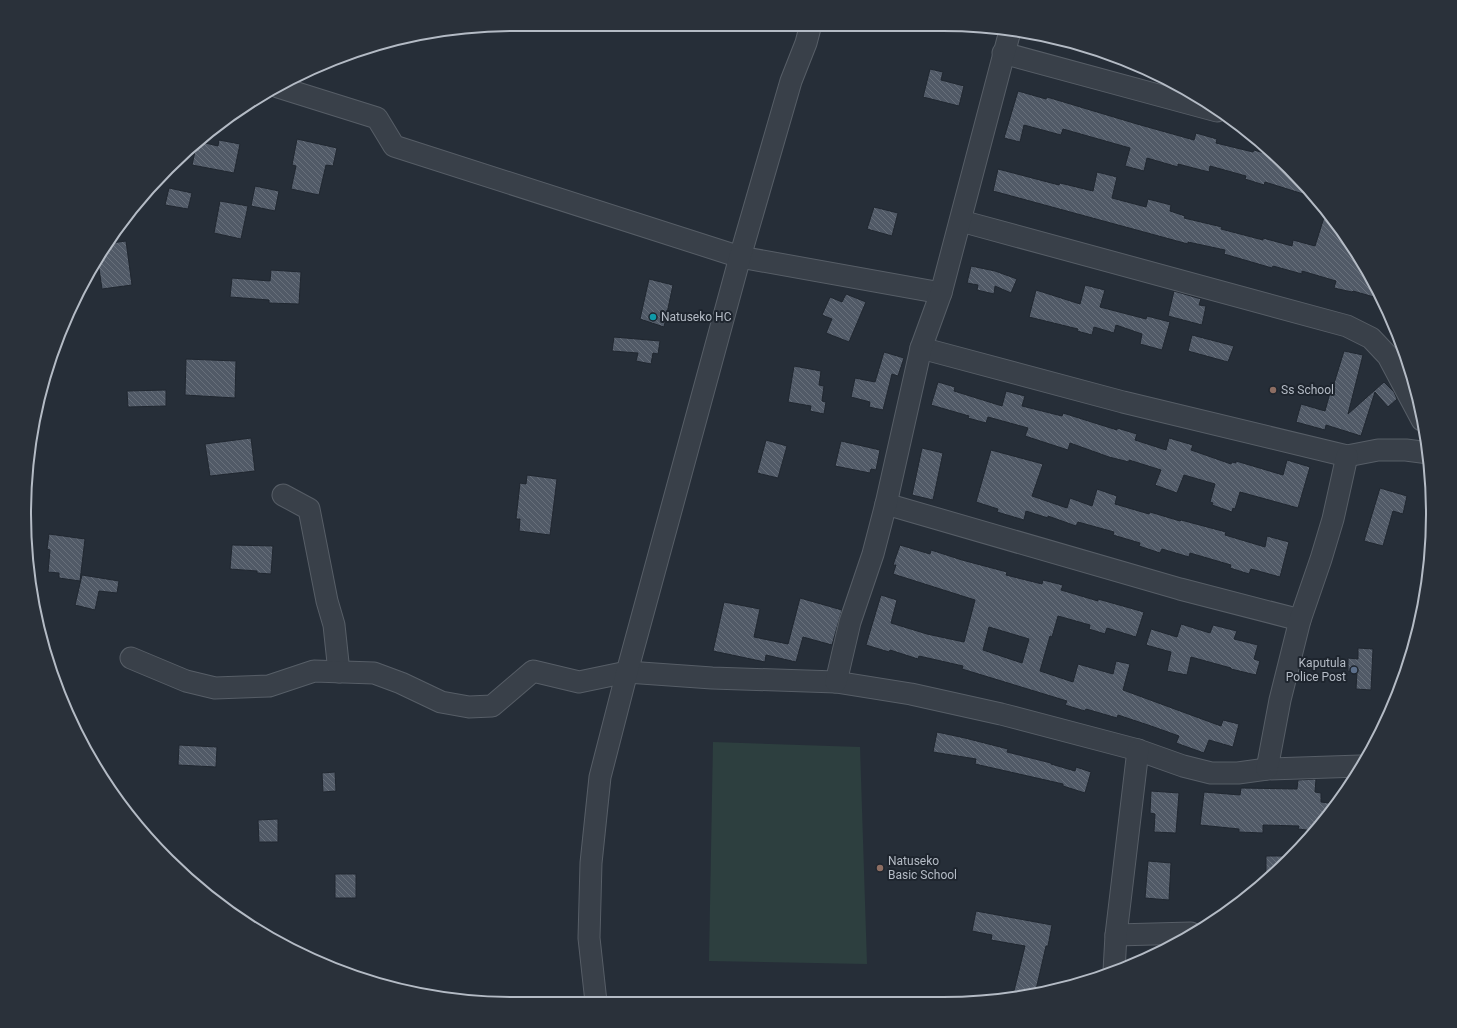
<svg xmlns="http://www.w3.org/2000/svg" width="1457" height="1028" viewBox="0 0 1457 1028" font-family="Roboto,sans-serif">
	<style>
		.pitch { fill: #2d3f3f }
		.building { fill: url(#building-back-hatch); stroke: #202730; fill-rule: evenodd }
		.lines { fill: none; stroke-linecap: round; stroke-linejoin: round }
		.minor-casing { stroke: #575e67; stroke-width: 23 }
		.minor { stroke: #394049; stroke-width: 21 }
		.culture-dot { fill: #0f9aa8; stroke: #1e252e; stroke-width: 1.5 }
		.education-dot { fill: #8d6e63; stroke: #1e252e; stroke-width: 1.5 }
		.service-dot { fill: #5c6f8a; stroke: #1e252e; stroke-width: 1.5 }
		.labels { text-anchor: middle; stroke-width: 4; stroke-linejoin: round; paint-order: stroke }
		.poi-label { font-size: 12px; fill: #b4bbc5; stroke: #1e252e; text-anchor: start }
		.rim { fill: none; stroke: #b4bbc5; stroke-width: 2 }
	</style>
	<defs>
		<pattern id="building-back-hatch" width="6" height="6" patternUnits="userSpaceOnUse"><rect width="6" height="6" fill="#515a67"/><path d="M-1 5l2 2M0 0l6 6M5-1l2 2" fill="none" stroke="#68707b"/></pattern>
	</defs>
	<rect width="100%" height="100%" fill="#262e38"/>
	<path class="pitch" d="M 713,742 L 860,747 L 867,964 L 709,961 Z"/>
	<g class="building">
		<path d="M 930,69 L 943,72 L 941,80 L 964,86 L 959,106 L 923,97 Z"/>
		<path d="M 1018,91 L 1046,99 L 1047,97 L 1137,124 L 1194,140 L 1196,133 L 1217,139 L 1216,143 L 1253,152 L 1254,150 L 1277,157 L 1312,191 L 1316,198 L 1265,182 L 1264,185 L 1245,179 L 1246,176 L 1210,166 L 1209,172 L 1178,164 L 1178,167 L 1147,158 L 1144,171 L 1125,166 L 1130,148 L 1063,129 L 1061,135 L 1024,125 L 1020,142 L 1004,138 Z"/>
		<path d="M 297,139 L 337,148 L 333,166 L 326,165 L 319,195 L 291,189 L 296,166 L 292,165 Z"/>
		<path d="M 219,140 L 240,144 L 234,173 L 192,165 L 196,147 L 201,142 L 218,146 Z"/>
		<path d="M 998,169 L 1059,185 L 1060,183 L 1093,191 L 1097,172 L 1117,177 L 1112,198 L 1146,207 L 1148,199 L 1171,205 L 1170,211 L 1185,216 L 1184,218 L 1222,227 L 1221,229 L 1263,240 L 1263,238 L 1292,246 L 1293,240 L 1315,246 L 1326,211 L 1367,269 L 1381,299 L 1353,291 L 1352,292 L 1334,288 L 1336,281 L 1302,271 L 1302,274 L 1273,266 L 1272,268 L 1224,254 L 1225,250 L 1188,242 L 1188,244 L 993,191 Z"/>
		<path d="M 255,186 L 279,191 L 275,211 L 251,206 Z"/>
		<path d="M 169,188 L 192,193 L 188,209 L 165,205 Z"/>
		<path d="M 220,201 L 248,206 L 241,239 L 214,233 Z"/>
		<path d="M 874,207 L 898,213 L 892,236 L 867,229 Z"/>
		<path d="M 126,241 L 132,285 L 102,289 L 98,262 L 111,243 Z"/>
		<path d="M 971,266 L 995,271 L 1017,279 L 1011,293 L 995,286 L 994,294 L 977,290 L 978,285 L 967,283 Z"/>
		<path d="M 271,270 L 301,272 L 299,304 L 269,303 L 269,300 L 230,297 L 232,278 L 270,281 Z"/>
		<path d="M 649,279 L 673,285 L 664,327 L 640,319 Z"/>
		<path d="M 1085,285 L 1105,290 L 1100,307 L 1146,319 L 1147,316 L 1170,322 L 1162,350 L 1140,344 L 1142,334 L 1116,325 L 1114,333 L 1094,327 L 1092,335 L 1077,331 L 1078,329 L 1029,317 L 1036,290 L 1080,304 Z"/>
		<path d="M 1174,291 L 1201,299 L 1199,305 L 1206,306 L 1202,325 L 1168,316 Z"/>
		<path d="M 846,294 L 866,302 L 849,342 L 826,333 L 832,319 L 822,315 L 830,297 L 842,302 Z"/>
		<path d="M 1192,335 L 1234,346 L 1228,362 L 1188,351 Z"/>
		<path d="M 614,337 L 660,341 L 658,354 L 653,353 L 651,364 L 636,361 L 638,353 L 612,351 Z"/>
		<path d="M 1344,351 L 1363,355 L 1348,414 L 1384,382 L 1394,392 L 1397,399 L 1388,407 L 1375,392 L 1361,436 L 1326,425 L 1325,430 L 1296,422 L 1301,404 L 1325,411 L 1331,389 L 1332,390 Z"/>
		<path d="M 884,352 L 904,358 L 898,376 L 892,374 L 883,410 L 869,407 L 870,402 L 851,397 L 855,378 L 875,382 Z"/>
		<path d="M 186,359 L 236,361 L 235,398 L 185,395 Z"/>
		<path d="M 794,366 L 821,371 L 819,385 L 824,386 L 822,401 L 826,402 L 824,414 L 810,411 L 811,406 L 788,402 Z"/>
		<path d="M 938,382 L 955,387 L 954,391 L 1002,406 L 1006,391 L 1025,396 L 1022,406 L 1062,416 L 1063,413 L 1117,430 L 1117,428 L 1137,434 L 1135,440 L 1166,450 L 1169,438 L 1193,445 L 1191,450 L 1231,464 L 1232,462 L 1236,463 L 1236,461 L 1283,475 L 1287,460 L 1310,467 L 1298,508 L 1240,492 L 1235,509 L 1233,508 L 1232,512 L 1212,505 L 1213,503 L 1210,502 L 1215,484 L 1184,475 L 1177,493 L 1155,485 L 1161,470 L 1129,460 L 1129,462 L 1109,457 L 1070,443 L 1068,450 L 1025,436 L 1028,428 L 988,417 L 986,423 L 968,418 L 969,416 L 931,405 Z"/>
		<path d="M 166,390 L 166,406 L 128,407 L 127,391 Z"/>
		<path d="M 251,438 L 255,471 L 210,476 L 205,444 Z"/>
		<path d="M 766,440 L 787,446 L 778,478 L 757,473 Z"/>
		<path d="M 841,441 L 880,450 L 876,470 L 871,469 L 870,473 L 835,466 Z"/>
		<path d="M 922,448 L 943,453 L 933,500 L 912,495 Z"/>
		<path d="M 991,450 L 1043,464 L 1032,496 L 1067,508 L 1070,498 L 1092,506 L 1097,489 L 1117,496 L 1115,504 L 1149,514 L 1150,512 L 1180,521 L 1181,520 L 1226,532 L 1225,535 L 1265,547 L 1267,536 L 1289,542 L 1280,577 L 1251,569 L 1249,574 L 1230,568 L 1231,565 L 1190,553 L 1189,557 L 1162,549 L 1160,553 L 1139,546 L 1140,543 L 1113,535 L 1114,532 L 1078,522 L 1076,526 L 1048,516 L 1048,518 L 1026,511 L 1024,520 L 997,512 L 998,509 L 976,502 Z"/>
		<path d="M 527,475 L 557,479 L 550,535 L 519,531 L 520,519 L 516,519 L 520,483 L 526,484 Z"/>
		<path d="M 1380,488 L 1407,496 L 1403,514 L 1393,511 L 1383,546 L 1364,541 Z"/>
		<path d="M 49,534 L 85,539 L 80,581 L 59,578 L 59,573 L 48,572 L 50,550 L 47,549 Z"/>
		<path d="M 232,545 L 273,546 L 271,574 L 257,573 L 257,571 L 230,569 Z"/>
		<path d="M 900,545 L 930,554 L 931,550 L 962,560 L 1007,572 L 1006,575 L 1042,584 L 1043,580 L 1063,585 L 1061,590 L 1098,601 L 1098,599 L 1144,612 L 1136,637 L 1107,628 L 1105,634 L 1089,629 L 1090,625 L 1058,616 L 1052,637 L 1050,636 L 1040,671 L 1073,682 L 1078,664 L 1113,674 L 1116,661 L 1130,664 L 1123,690 L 1221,726 L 1223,720 L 1239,724 L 1233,747 L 1209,740 L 1204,753 L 1176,743 L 1179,736 L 1151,726 L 1118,715 L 1117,718 L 1086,709 L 1085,711 L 1065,705 L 1067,701 L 962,669 L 963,666 L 919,656 L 918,659 L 890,650 L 889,652 L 866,645 L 881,595 L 897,600 L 891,623 L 927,634 L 964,642 L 975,600 L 893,574 L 896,565 L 893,565 ZM 989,627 L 1029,639 L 1022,663 L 983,650 Z"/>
		<path d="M 82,575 L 119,581 L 117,593 L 99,591 L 95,610 L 75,605 Z"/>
		<path d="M 800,598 L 842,610 L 832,645 L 803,637 L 796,662 L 766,655 L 765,662 L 713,651 L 724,602 L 760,609 L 754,637 L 788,644 Z"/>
		<path d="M 1181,624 L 1210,633 L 1213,625 L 1237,631 L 1234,639 L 1258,645 L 1254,659 L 1260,661 L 1256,675 L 1231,669 L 1231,668 L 1191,657 L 1187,675 L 1167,671 L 1171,652 L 1146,645 L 1151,629 L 1177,637 Z"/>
		<path d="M 1358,648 L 1373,649 L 1371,690 L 1356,689 L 1357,672 L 1348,671 L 1348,658 L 1358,659 Z"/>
		<path d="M 937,732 L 965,738 L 1008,749 L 1007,752 L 1051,763 L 1051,764 L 1075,771 L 1076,767 L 1091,772 L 1085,793 L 1063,786 L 1063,784 L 975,764 L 976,759 L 933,752 Z"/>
		<path d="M 179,745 L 217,747 L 216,767 L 178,765 Z"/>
		<path d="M 335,772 L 336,791 L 323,792 L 322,773 Z"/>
		<path d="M 1316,779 L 1315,792 L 1321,793 L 1321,802 L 1337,804 L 1332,812 L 1315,831 L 1298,829 L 1299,826 L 1263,825 L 1263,833 L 1239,832 L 1239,829 L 1200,825 L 1204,792 L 1240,795 L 1241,788 L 1297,789 L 1298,780 Z"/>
		<path d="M 1151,791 L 1179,793 L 1176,833 L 1154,832 L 1155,814 L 1150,813 Z"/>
		<path d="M 278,819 L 278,842 L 259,842 L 258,820 Z"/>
		<path d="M 1266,856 L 1290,856 L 1266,883 Z"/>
		<path d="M 1148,861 L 1171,863 L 1169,900 L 1145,898 Z"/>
		<rect x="335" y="874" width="21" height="24"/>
		<path d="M 976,911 L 1052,925 L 1048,946 L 1046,946 L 1035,994 L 1012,999 L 1025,946 L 991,940 L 992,935 L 972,931 Z"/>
	</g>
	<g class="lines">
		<defs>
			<g id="minor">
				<path d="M 1003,53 L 1217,111"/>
				<path d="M 278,87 L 377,118 L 394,146 L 740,257 L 941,293"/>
				<path d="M 961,221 L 1347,326 L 1371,338 L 1388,356 L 1422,420"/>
				<path d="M 921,348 L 1123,402 L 1347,456 L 1378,450 L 1406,450 L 1429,453"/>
				<path d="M 283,495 L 309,509 L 327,601 L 334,625 L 339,672"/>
				<path d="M 886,504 L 1180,589 L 1300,620"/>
				<path d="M 131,658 L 186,681 L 215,688 L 269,686 L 314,671 L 374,673 L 401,683 L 441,702 L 469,707 L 492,706 L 533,671 L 579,682 L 627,672 L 712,678 L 836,682 L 911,694 L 1001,714 L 1138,750 L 1183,766 L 1211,773 L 1238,773 L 1267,769 L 1360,766"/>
				<path d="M 836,682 L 850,622 L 873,554 L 886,504 L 921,348 L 941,293 L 1010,31"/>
				<path d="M 1267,769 L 1280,700 L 1300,620 L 1321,559 L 1333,519 L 1347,456"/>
				<path d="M 1116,935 L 1191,933"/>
				<path d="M 1114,971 L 1116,935 L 1138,750"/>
				<path d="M 596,1002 L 589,938 L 591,863 L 600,777 L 627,672 L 740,257 L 791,81 L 806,43 L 811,24"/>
			</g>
		</defs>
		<use href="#minor" class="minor-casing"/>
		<use href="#minor" class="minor"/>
	</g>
	<circle class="culture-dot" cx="653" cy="317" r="4"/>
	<g class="education-dot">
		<circle cx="1273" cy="390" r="4"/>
		<circle cx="880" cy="868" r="4"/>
	</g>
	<circle class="service-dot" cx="1354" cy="670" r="4"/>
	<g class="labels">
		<g class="poi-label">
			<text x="661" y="321">Natuseko HC</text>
			<text x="1281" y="394">Ss School</text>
			<text x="1346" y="667" text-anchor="end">Kaputula<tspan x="1346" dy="14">Police Post</tspan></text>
			<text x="888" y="865">Natuseko<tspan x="888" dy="14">Basic School</tspan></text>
		</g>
	</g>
	<path d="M0 0H1457V1028H0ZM514 31H943A483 483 0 0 1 1426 514V514A483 483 0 0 1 943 997H514A483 483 0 0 1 31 514V514A483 483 0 0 1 514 31Z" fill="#2a313a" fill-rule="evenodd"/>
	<path class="rim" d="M514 31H943A483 483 0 0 1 1426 514V514A483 483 0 0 1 943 997H514A483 483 0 0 1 31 514V514A483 483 0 0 1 514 31Z"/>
</svg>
